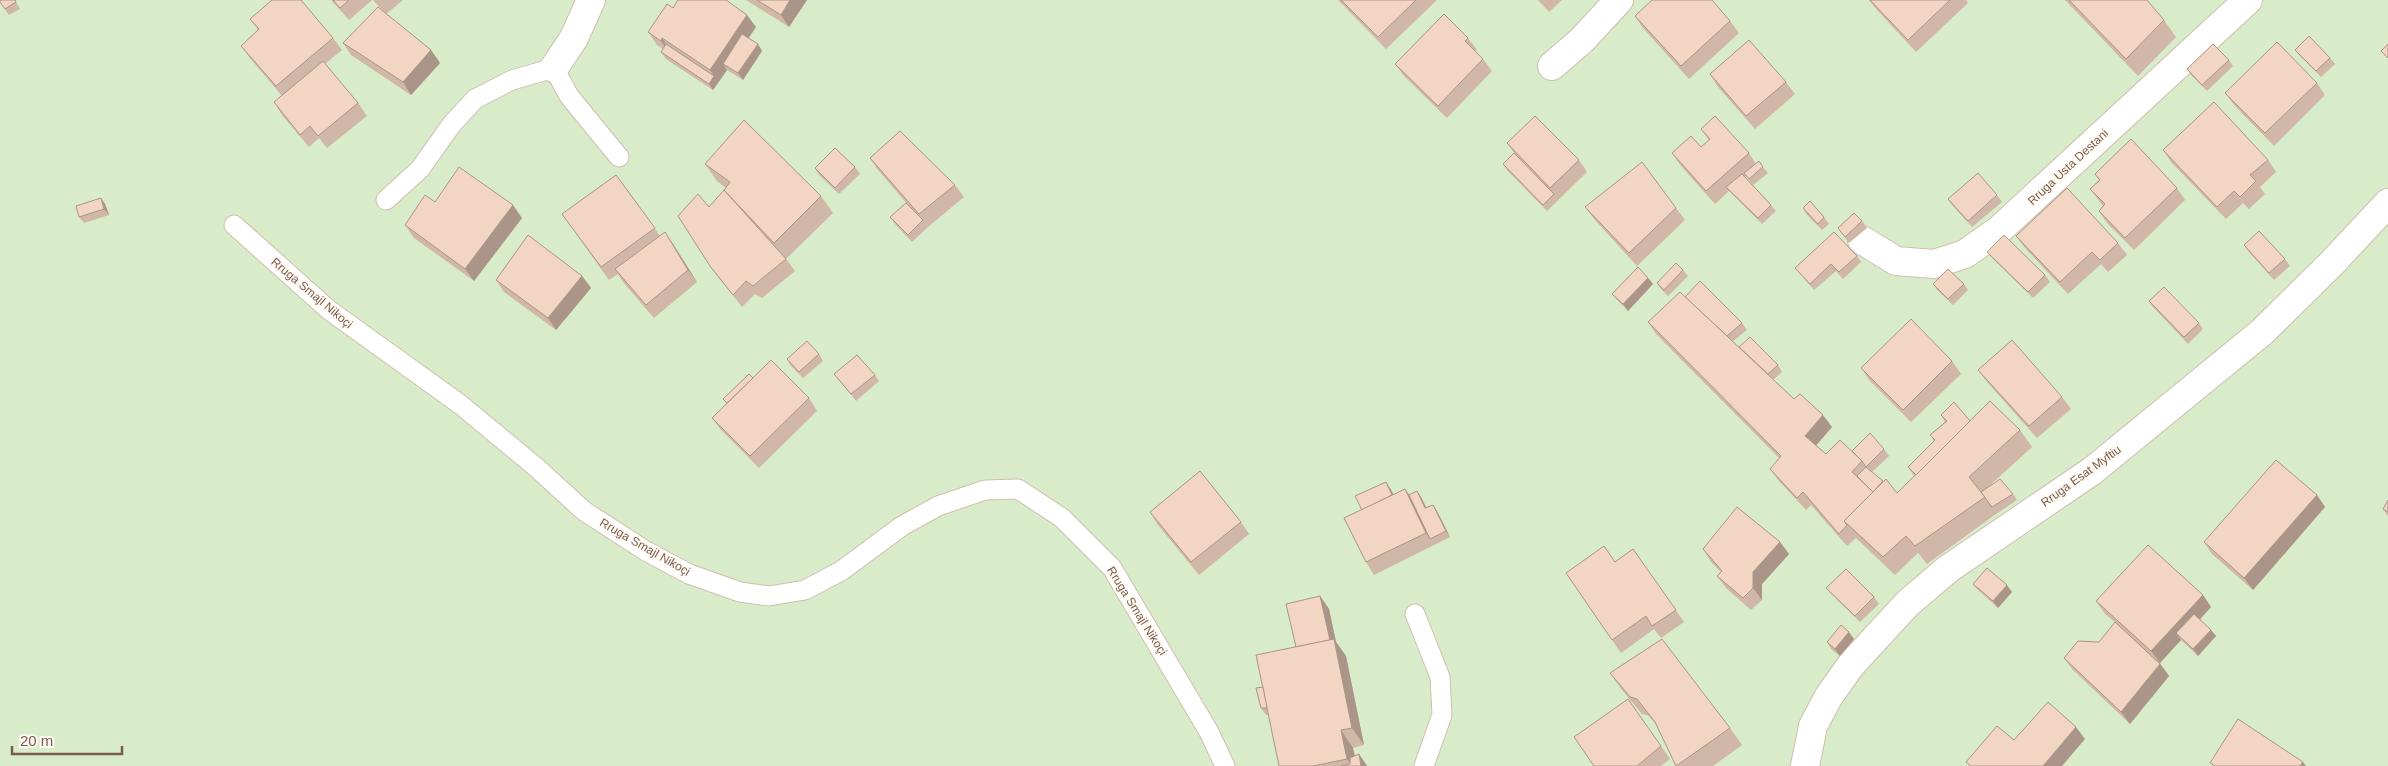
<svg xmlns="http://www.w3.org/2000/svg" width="2388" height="766" viewBox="0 0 2388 766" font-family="Arial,sans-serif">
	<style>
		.green { fill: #d8ecc9 }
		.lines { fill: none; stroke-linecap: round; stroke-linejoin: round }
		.lane-casing { stroke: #d1beb0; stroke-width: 21 }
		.street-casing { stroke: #d1beb0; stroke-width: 30 }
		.lane { stroke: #fff; stroke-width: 19 }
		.street { stroke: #fff; stroke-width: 28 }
		.wall { fill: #d1b7a8 }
		.shaded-wall { fill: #aa9588 }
		.building { fill: #f3d5c3; stroke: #aa9588 }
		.labels { text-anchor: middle; stroke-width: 4.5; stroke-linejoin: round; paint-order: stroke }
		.street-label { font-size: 12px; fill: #7a5c4d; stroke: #fffaf3 }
	</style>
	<rect width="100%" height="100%" fill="#fdf6ec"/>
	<rect class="green" x="0" y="0" width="2388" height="766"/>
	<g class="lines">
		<defs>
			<g id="lane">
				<path d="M 386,200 L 420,169 L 452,124 L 475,99 L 512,80 L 554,68 L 569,96 L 619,157"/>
				<path d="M 234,225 L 329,310 L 461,405 L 537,468 L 584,511 L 646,551 L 689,574 L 740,592 L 769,596 L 805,590 L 841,571 L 902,526 L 938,506 L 985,490 L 1018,489 L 1062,518 L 1112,568 L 1209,732 L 1225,766"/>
				<path d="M 1415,614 L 1440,677 L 1442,715 L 1424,766"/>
			</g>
			<g id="street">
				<path d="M 1552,66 L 1582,40 L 1619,0"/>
				<path d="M 554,68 L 574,38 L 591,0"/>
				<path d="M 1862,240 L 1896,261 L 1934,264 L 1965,254 L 1999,230 L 2248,0"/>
				<path d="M 1805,766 L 1813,726 L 1829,696 L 1851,665 L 1907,604 L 1948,569 L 2092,471 L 2262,332 L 2331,264 L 2388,203"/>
			</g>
		</defs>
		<use href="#lane" class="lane-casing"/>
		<use href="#street" class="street-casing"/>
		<use href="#lane" class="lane"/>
		<use href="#street" class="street"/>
	</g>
	<g class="wall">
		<path d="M 15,0 L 20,9 L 9,15 L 0,2 Z"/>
		<path d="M 331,0 L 372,0 L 349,20 Z"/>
		<path d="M 373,0 L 403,0 L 386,14 L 431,50 L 440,63 L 411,95 L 351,55 L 343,43 L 383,11 Z"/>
		<path d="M 746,0 L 807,0 L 789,27 Z"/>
		<path d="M 1338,0 L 1437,0 L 1386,49 Z"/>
		<path d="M 1538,0 L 1562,0 L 1549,12 Z"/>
		<path d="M 1869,0 L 1966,0 L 1968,3 L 1916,52 L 1877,10 Z"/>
		<path d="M 2065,0 L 2147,0 L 2164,20 L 2176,37 L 2138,76 Z"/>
		<path d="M 673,8 L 756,27 L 748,38 L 758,44 L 762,51 L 743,80 L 727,70 L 713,90 L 666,59 L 661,52 L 663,49 L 657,45 L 648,32 Z"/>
		<path d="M 1635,16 L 1730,21 L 1739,33 L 1689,79 L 1643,28 Z"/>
		<path d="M 250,19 L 333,38 L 342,50 L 325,64 L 358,103 L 367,116 L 327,148 L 319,138 L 309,147 L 282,115 L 274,102 L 282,96 L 250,58 L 241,46 L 258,30 Z"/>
		<path d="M 1468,38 L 1477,50 L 1475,51 L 1483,59 L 1492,71 L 1447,118 L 1404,76 L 1395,64 Z"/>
		<path d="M 2295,50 L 2330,58 L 2335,64 L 2321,77 L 2300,56 Z"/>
		<path d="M 2229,60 L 2233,66 L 2207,91 L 2191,75 L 2187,69 Z"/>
		<path d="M 1710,74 L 1786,82 L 1795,94 L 1755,129 L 1718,87 Z"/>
		<path d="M 2317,83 L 2325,95 L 2274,146 L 2234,105 L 2225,93 Z"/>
		<path d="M 1701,129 L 1749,153 L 1756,164 L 1763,167 L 1768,173 L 1753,185 L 1746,176 L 1745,177 L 1771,205 L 1776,211 L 1762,224 L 1729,191 L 1715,204 L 1681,166 L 1672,153 L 1701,147 L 1709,140 Z"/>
		<path d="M 1507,143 L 1579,160 L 1587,172 L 1547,211 L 1507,170 L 1503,164 L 1514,153 Z"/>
		<path d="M 2163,150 L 2268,160 L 2276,172 L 2260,187 L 2265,194 L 2249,209 L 2243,203 L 2226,219 L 2171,162 Z"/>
		<path d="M 870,158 L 955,185 L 964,197 L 928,227 L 912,242 L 895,224 L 890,217 L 909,206 L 878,170 Z"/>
		<path d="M 705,164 L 821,196 L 833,213 L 786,259 L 795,271 L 762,298 L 755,294 L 742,307 L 719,278 L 710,266 L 709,207 L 726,188 L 717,181 Z"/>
		<path d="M 855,167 L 860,174 L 839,194 L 819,175 L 815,168 Z"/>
		<path d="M 2095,174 L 2177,188 L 2185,200 L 2134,250 L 2107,223 L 2099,211 L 2103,206 L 2099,201 L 2090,189 L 2099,180 Z"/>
		<path d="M 616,175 L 660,236 L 673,244 L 697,282 L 654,318 L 623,282 L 618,274 L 609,280 L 562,214 Z"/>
		<path d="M 1997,195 L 2002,202 L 1972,227 L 1952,205 L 1948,199 Z"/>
		<path d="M 101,198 L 105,204 L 109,215 L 84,223 L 79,217 Z"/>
		<path d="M 435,202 L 522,218 L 474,281 L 414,238 L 405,225 Z"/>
		<path d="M 1585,207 L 1676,208 L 1685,220 L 1637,266 L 1594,219 Z"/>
		<path d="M 1803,208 L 1824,217 L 1829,224 L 1822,230 L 1807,215 Z"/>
		<path d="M 1862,221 L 1867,228 L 1849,243 L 1838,228 Z"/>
		<path d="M 2016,236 L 2118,243 L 2127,255 L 2108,272 L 2101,264 L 2068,294 L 2025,248 Z"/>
		<path d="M 2244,245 L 2285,259 L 2290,266 L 2274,280 L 2248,251 Z"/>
		<path d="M 1987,252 L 2045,275 L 2050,282 L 2033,298 L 1992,258 Z"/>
		<path d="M 1857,256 L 1861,262 L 1843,279 L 1836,271 L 1814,290 L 1800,274 L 1795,268 Z"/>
		<path d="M 1683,270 L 1688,276 L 1668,296 L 1661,289 L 1657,283 Z"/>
		<path d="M 582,276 L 591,288 L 556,330 L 504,292 L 496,280 Z"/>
		<path d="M 1648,278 L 1653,284 L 1628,311 L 1617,300 L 1612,294 Z"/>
		<path d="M 1933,284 L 1964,284 L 1968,290 L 1953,305 L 1938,291 Z"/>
		<path d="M 1685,297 L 1742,323 L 1747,330 L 1733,341 L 1739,347 L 1778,365 L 1782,372 L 1773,380 L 1794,399 L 1832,427 L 1816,445 L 1826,454 L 1852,451 L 1884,449 L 1889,456 L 1872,472 L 1897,493 L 1914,476 L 1908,467 L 1934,441 L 1930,435 L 1945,422 L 1941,415 L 2020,430 L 2032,447 L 1988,487 L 2013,494 L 2017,500 L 1996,514 L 1927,564 L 1918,553 L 1895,575 L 1856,538 L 1847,546 L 1811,505 L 1806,510 L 1779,481 L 1770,469 L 1779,458 L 1656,334 L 1648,322 Z"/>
		<path d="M 2149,301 L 2199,323 L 2203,329 L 2188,344 L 2153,307 Z"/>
		<path d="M 819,354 L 823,361 L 803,378 L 791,366 L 787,359 Z"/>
		<path d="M 1952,361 L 1961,374 L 1911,422 L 1869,380 L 1861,368 Z"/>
		<path d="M 1978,370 L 2062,397 L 2071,409 L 2037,438 L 1987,382 Z"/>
		<path d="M 834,374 L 875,375 L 879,381 L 856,401 Z"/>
		<path d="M 753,378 L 809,398 L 817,411 L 759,468 L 721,430 L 712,418 L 727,404 L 723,399 Z"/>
		<path d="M 1390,488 L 1394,495 L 1405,489 L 1409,495 L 1417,491 L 1421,497 L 1426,508 L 1433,505 L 1437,511 L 1450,537 L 1374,575 L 1366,562 L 1362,510 Z"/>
		<path d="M 2317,495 L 2325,507 L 2253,590 L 2212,554 L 2204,542 Z"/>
		<path d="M 2388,500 L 2388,516 L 2383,509 Z"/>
		<path d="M 1150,512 L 1241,522 L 1249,534 L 1199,575 L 1158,525 Z"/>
		<path d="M 1780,542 L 1789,554 L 1762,584 L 1762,600 L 1751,610 L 1726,588 L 1717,576 L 1721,572 L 1711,562 L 1703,549 Z"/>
		<path d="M 1633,549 L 1684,622 L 1661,638 L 1654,629 L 1621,653 L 1612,640 L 1615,562 Z"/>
		<path d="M 1973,584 L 2012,592 L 1998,608 L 1978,590 Z"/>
		<path d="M 1826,588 L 1874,597 L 1879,604 L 1860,622 L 1831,594 Z"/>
		<path d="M 2203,595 L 2211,607 L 2200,619 L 2216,636 L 2198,656 L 2181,640 L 2160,663 L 2169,676 L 2130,724 L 2073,670 L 2064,658 L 2099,642 L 2115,622 L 2105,614 L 2096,601 Z"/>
		<path d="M 1320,596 L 1329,609 L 1336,642 L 1346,656 L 1364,745 L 1353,748 L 1355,756 L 1359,754 L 1367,766 L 1279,766 L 1269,715 L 1266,715 L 1261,708 L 1263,687 L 1296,647 Z"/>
		<path d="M 1854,639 L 1840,656 L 1831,649 L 1827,642 Z"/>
		<path d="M 1610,673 L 1730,728 L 1742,745 L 1713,766 L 1676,766 L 1658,727 L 1649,716 L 1642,714 L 1622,690 Z"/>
		<path d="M 1628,699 L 1670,759 L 1661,766 L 1594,766 Z"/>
	</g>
	<g class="shaded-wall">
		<path d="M 790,0 L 807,0 L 789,27 L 781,15 Z"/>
		<path d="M 747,15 L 756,27 L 729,67 L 723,64 L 727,70 L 713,90 L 709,84 L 714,76 L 710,70 Z"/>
		<path d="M 662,38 L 671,51 L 669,53 L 661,41 Z"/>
		<path d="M 758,44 L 762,51 L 743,80 L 738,73 Z"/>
		<path d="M 431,50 L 440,63 L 411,95 L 403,82 Z"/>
		<path d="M 101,198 L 105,204 L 109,215 L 104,209 Z"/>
		<path d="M 513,205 L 522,218 L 474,281 L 465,269 Z"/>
		<path d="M 665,232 L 673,244 L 697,282 L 688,270 Z"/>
		<path d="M 582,276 L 591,288 L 556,330 L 548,318 Z"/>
		<path d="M 1648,278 L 1653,284 L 1628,311 L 1623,304 Z"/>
		<path d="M 1823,415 L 1832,427 L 1814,448 L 1805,436 Z"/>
		<path d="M 1386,482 L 1390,488 L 1400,508 L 1395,501 Z"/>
		<path d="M 1405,489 L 1414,502 L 1430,539 L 1426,533 Z"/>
		<path d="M 1417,491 L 1421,497 L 1430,515 L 1425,508 Z"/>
		<path d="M 2317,495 L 2325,507 L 2253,590 L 2244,578 Z"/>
		<path d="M 1433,505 L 1437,511 L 1450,537 L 1446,531 Z"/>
		<path d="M 1780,542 L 1789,554 L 1762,584 L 1762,600 L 1753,588 L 1753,572 Z"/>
		<path d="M 2007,585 L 2012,592 L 1998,608 L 1993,601 Z"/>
		<path d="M 2203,595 L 2211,607 L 2182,639 L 2176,633 L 2181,640 L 2160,663 L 2151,651 Z"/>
		<path d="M 1320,596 L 1329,609 L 1336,642 L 1346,656 L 1364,745 L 1352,728 L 1331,645 Z"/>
		<path d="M 2211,630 L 2216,636 L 2198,656 L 2193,649 Z"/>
		<path d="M 1849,632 L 1854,639 L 1840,656 L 1835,649 Z"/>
		<path d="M 2160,664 L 2169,676 L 2130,724 L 2121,712 Z"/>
		<path d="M 2076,727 L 2085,739 L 2062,766 L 2043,766 Z"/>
		<path d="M 1341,730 L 1353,748 L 1357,766 L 1352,766 L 1347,759 Z"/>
		<path d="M 1359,754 L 1367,766 L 1361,766 Z"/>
		<path d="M 2303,762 L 2306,766 L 2300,766 Z"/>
	</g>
	<g class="building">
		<path d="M 0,0 L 15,0 L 16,2 L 5,9 L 0,2 Z"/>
		<path d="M 272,0 L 301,0 L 333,38 L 276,86 L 241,46 L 259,29 L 250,19 Z"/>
		<path d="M 333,0 L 349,0 L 340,8 Z"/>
		<path d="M 678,0 L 726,0 L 747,15 L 710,70 L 662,38 L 661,41 L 648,32 L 667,4 L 673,8 Z"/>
		<path d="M 757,0 L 790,0 L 781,15 Z"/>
		<path d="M 1341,0 L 1416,0 L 1378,37 Z"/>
		<path d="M 1652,0 L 1712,0 L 1730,21 L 1681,66 L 1635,16 Z"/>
		<path d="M 1870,0 L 1950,0 L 1908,40 Z"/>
		<path d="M 2069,0 L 2147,0 L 2164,20 L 2126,59 Z"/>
		<path d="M 378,7 L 431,50 L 403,82 L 343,43 Z"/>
		<path d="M 1444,14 L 1468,38 L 1465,41 L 1483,59 L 1438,106 L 1395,64 Z"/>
		<path d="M 742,34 L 758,44 L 738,73 L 723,64 Z"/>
		<path d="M 2309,36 L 2330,58 L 2316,71 L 2295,50 Z"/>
		<path d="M 1749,40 L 1786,82 L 1746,116 L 1710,74 Z"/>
		<path d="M 2277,42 L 2317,83 L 2265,133 L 2225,93 Z"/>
		<path d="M 666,44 L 714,76 L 709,84 L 661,52 Z"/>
		<path d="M 2213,44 L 2229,60 L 2202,85 L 2187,69 Z"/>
		<path d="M 2388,44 L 2388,58 L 2381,51 Z"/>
		<path d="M 323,61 L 358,103 L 318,136 L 310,126 L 300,135 L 274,102 Z"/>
		<path d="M 2214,102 L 2268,160 L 2250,175 L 2256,181 L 2240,197 L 2234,191 L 2217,207 L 2163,150 Z"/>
		<path d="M 1535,116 L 1579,160 L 1550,188 L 1507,143 Z"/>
		<path d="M 1715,116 L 1749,153 L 1706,191 L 1672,153 L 1691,136 L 1701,147 L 1710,139 L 1701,129 Z"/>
		<path d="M 744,120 L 821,196 L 774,243 L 724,190 L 730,182 L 705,164 Z"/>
		<path d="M 900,131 L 955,185 L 919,214 L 870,158 Z"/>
		<path d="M 2131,139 L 2177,188 L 2125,238 L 2099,211 L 2105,204 L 2090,189 L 2100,180 L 2095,174 Z"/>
		<path d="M 835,148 L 855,167 L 835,188 L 815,168 Z"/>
		<path d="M 1514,153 L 1554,194 L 1543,205 L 1503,164 Z"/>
		<path d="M 1759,161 L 1763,167 L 1749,179 L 1744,173 Z"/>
		<path d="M 1642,162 L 1676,208 L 1629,253 L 1585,207 Z"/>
		<path d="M 459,167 L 513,205 L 465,269 L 405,225 L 425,195 L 435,202 Z"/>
		<path d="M 1978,173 L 1997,195 L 1968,221 L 1948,199 Z"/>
		<path d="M 1742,174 L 1771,205 L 1758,218 L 1726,187 Z"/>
		<path d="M 616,175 L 655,228 L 601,267 L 562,214 Z"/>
		<path d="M 2067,188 L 2118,243 L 2100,260 L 2092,252 L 2060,282 L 2016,236 Z"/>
		<path d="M 724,190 L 786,259 L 753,286 L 746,281 L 733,295 L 710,266 L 678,216 L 698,194 L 709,207 Z"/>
		<path d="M 101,198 L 104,209 L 79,217 L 76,206 Z"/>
		<path d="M 1810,201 L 1824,217 L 1818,224 L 1803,208 Z"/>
		<path d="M 906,203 L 923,220 L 908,235 L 890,217 Z"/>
		<path d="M 1854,213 L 1862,221 L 1845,237 L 1838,228 Z"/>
		<path d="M 2259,231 L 2285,259 L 2269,273 L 2244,245 Z"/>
		<path d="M 665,232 L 688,270 L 646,305 L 615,269 Z"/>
		<path d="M 1834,232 L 1857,256 L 1839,272 L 1831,264 L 1810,284 L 1795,268 Z"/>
		<path d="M 528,235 L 582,276 L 548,318 L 496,280 Z"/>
		<path d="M 2004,235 L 2045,275 L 2028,292 L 1987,252 Z"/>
		<path d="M 1676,263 L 1683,270 L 1664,290 L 1657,283 Z"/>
		<path d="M 1638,267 L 1648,278 L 1623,304 L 1612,294 Z"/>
		<path d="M 1948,269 L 1964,284 L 1948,299 L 1933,284 Z"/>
		<path d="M 1700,281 L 1742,323 L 1727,336 L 1685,297 Z"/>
		<path d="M 2164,287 L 2199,323 L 2184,337 L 2149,301 Z"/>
		<path d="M 1680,292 L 1794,399 L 1800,394 L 1823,415 L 1805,436 L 1826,454 L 1840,440 L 1862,461 L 1852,472 L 1873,492 L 1844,521 L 1847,525 L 1839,534 L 1803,492 L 1797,498 L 1770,469 L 1781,456 L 1648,322 Z"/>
		<path d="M 1911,319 L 1952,361 L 1903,410 L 1861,368 Z"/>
		<path d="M 1750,337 L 1778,365 L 1768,374 L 1739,347 Z"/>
		<path d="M 2012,340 L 2062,397 L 2029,426 L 1978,370 Z"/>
		<path d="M 807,341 L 819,354 L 799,372 L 787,359 Z"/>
		<path d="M 857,355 L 875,375 L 851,394 L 834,374 Z"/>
		<path d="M 771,360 L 809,398 L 750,456 L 712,418 Z"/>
		<path d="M 749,374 L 753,378 L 727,403 L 723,399 Z"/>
		<path d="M 1990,401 L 2020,430 L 1969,477 L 1985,497 L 1915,546 L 1906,536 L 1883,557 L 1844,521 L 1886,479 L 1897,493 Z"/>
		<path d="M 1954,402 L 1970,421 L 1916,475 L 1908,467 L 1935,440 L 1930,435 L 1947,421 L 1941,415 Z"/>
		<path d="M 1870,433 L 1884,449 L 1866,467 L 1883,481 L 1873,492 L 1857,476 L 1866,467 L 1862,461 L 1852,451 Z"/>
		<path d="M 2276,460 L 2317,495 L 2244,578 L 2204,542 Z"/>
		<path d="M 1200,471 L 1241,522 L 1191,562 L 1150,512 Z"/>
		<path d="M 2000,479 L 2013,494 L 1992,507 L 1981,492 Z"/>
		<path d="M 1386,482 L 1392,495 L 1362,510 L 1355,496 Z"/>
		<path d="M 1405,489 L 1426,533 L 1366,562 L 1344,518 Z"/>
		<path d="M 1417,491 L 1425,508 L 1433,505 L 1446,531 L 1430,539 L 1409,495 Z"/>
		<path d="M 2388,500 L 2388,512 L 2383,509 Z"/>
		<path d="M 1737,507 L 1780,542 L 1753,572 L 1753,588 L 1743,598 L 1717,576 L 1722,571 L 1703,549 Z"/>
		<path d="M 2148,545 L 2203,595 L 2151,651 L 2096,601 Z"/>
		<path d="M 1604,546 L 1615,562 L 1633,549 L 1676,610 L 1652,626 L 1646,616 L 1612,640 L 1566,573 Z"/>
		<path d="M 1987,568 L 2007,585 L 1993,601 L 1973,584 Z"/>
		<path d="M 1846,569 L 1874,597 L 1855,616 L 1826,588 Z"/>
		<path d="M 1320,596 L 1330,640 L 1296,647 L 1286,604 Z"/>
		<path d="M 2194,614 L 2211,630 L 2193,649 L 2176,633 Z"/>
		<path d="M 2115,622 L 2160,664 L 2121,712 L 2064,658 L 2078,641 L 2099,642 Z"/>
		<path d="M 1841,625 L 1849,632 L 1835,649 L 1827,642 Z"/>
		<path d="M 1334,639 L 1352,728 L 1341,730 L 1347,759 L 1313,766 L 1279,766 L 1256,655 Z"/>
		<path d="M 1662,639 L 1730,728 L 1676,766 L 1655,722 L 1637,699 L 1630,697 L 1610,673 Z"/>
		<path d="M 1263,687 L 1267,708 L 1261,708 L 1256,688 Z"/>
		<path d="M 1628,699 L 1661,746 L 1637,766 L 1594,766 L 1574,737 Z"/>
		<path d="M 2048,702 L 2076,727 L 2043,766 L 1971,766 L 1966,762 L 1997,726 L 2014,740 Z"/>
		<path d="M 2238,719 L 2303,762 L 2300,766 L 2215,766 L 2210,763 Z"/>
		<path d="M 1359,754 L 1361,766 L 1341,766 L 1350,764 L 1350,758 Z"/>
	</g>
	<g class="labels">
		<g class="street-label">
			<text transform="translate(2068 167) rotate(-43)" y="4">Rruga Usta Destani</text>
			<text transform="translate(312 293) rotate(40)" y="4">Rruga Smajl Nikoçi</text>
			<text transform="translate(2081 476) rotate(-36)" y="4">Rruga Esat Myftiu</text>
			<text transform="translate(645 547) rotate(30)" y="4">Rruga Smajl Nikoçi</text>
			<text transform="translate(1137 611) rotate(58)" y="4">Rruga Smajl Nikoçi</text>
		</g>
	</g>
	<path d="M12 746v8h110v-8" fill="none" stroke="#7a5c4d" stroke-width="2.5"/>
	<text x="20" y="746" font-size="15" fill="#7a5c4d" stroke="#fffaf3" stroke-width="4" paint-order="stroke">20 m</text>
</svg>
